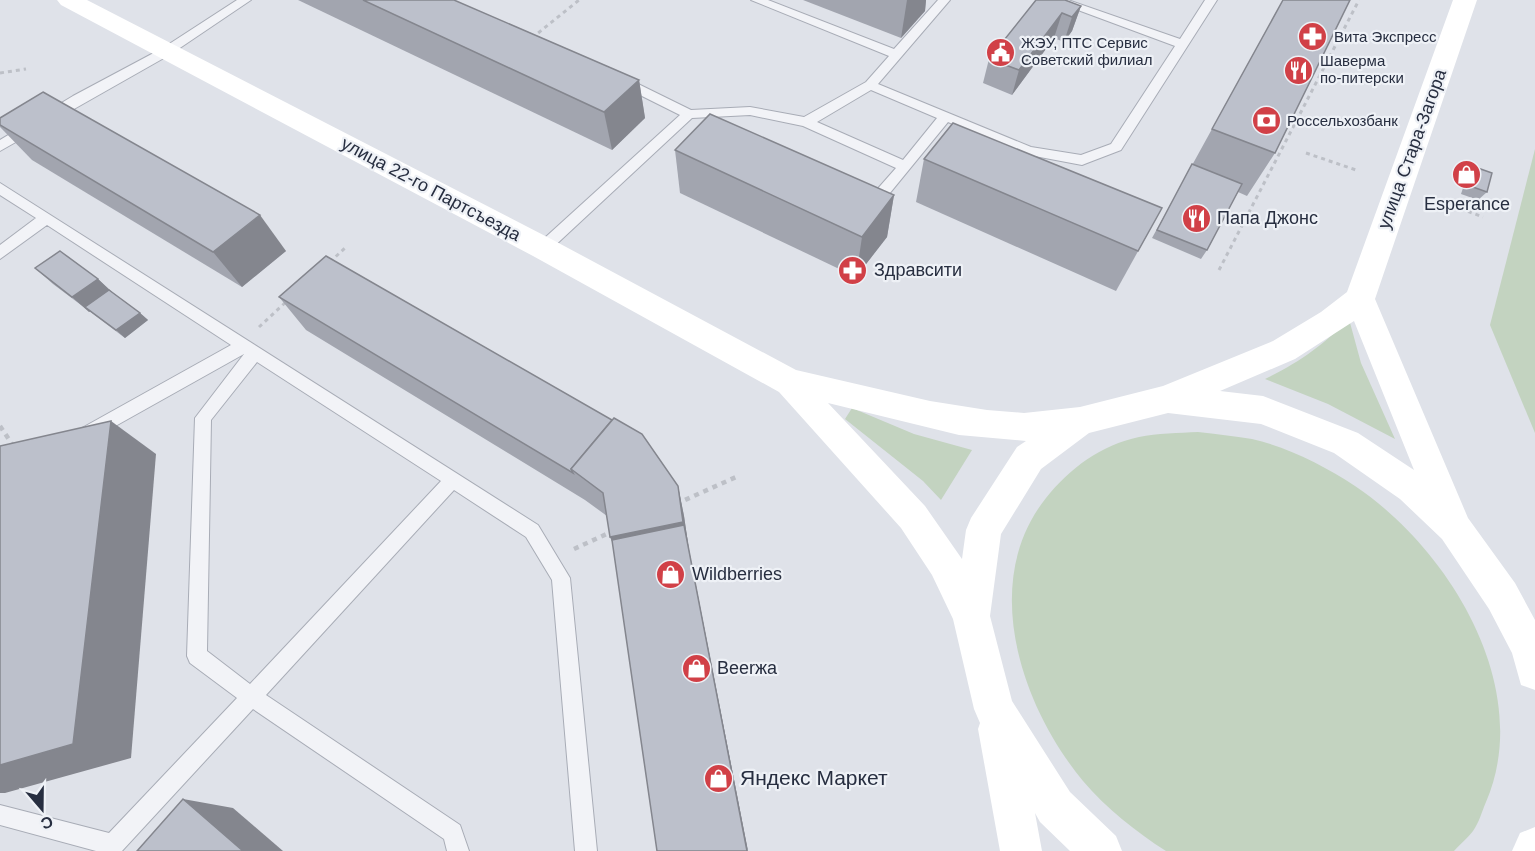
<svg xmlns="http://www.w3.org/2000/svg" width="1535" height="851" viewBox="0 0 1535 851" font-family="Helvetica,sans-serif">
	<style>
		.green { fill: #c3d3c0 }
		.lines { fill: none; stroke-linecap: round; stroke-linejoin: round }
		.lane-casing { stroke: #a8acb6; stroke-width: 2 }
		.path-far1 { stroke: #bdc0c7; stroke-width: 3; stroke-dasharray: 4 4; stroke-linecap: butt }
		.path { stroke: #bdc0c7; stroke-width: 4.5; stroke-dasharray: 5 5; stroke-linecap: butt }
		.lane { fill: #f2f3f7; fill-rule: evenodd }
		.secondary { fill: #fff; fill-rule: evenodd }
		.wall { fill: #a2a5af }
		.shaded-wall { fill: #84868e }
		.building { fill: #bcc0cb; stroke: #84868e; stroke-width: 1.5 }
		.labels { text-anchor: middle; stroke-width: 4.5; stroke-linejoin: round; paint-order: stroke }
		.far-poi-label { font-size: 15px; fill: #272e40; stroke: #eef1f6; text-anchor: start }
		.street-label { font-size: 18px; fill: #272e40; stroke: #eef1f6 }
		.poi-label { font-size: 18px; fill: #272e40; stroke: #eef1f6; text-anchor: start }
		.near-poi-label { font-size: 21px; fill: #272e40; stroke: #eef1f6; text-anchor: start }
	</style>
	<rect width="100%" height="100%" fill="#dfe2e9"/>
	<g class="green">
		<path d="M 1535,149 L 1535,433 L 1490,325 Z"/>
		<path d="M 1349,319 L 1361,363 L 1395,439 L 1328,404 L 1265,379 C 1300,362 1322,346 1349,319 Z"/>
		<path d="M 852,408 L 914,434 L 972,450 L 941,500 L 923,481 L 845,419 Z"/>
		<path d="M 1198,432 C 1216,434 1234,436 1252,439 C 1287,447 1325,466 1355,486 C 1449,549 1535,688 1486,802 C 1482,811 1479,823 1473,831 C 1468,838 1460,844 1454,851 L 1166,851 C 1136,832 1106,808 1083,781 C 1021,706 979,582 1046,498 C 1070,468 1101,445 1139,437 C 1157,433 1179,433 1198,432 Z"/>
	</g>
	<g class="lines">
		<defs>
			<g id="lane">
				<path d="M 237,0 L 251,0 L 171,54 L 0,151 L 0,140 L 73,96 L 163,48 Z"/>
				<path d="M 751,0 L 768,0 L 894,49 L 938,0 L 950,0 L 878,84 L 1031,147 L 1081,155 L 1111,144 L 1175,46 L 1051,0 L 1068,0 L 1180,39 L 1205,0 L 1217,0 L 1121,150 L 1087,163 L 1082,165 L 1024,154 L 948,122 L 876,210 L 871,211 L 864,206 L 866,202 L 896,168 L 803,126 L 750,115 L 692,118 L 548,252 L 538,252 L 536,248 L 538,244 L 680,115 L 618,84 L 616,81 L 618,78 L 626,78 L 691,110 L 750,107 L 804,117 L 866,82 L 889,56 ZM 871,90 L 937,118 L 903,160 L 817,122 Z"/>
				<path d="M 0,183 L 538,525 L 570,578 L 597,851 L 575,851 L 552,580 L 526,537 L 454,490 L 266,695 L 460,825 L 469,851 L 447,851 L 444,839 L 253,709 L 122,851 L 96,851 L 0,825 L 0,805 L 109,833 L 237,698 L 190,663 L 187,656 L 195,418 L 244,354 L 94,438 L 88,440 L 82,438 L 80,433 L 82,428 L 231,345 L 47,225 L 0,259 L 0,245 L 36,218 L 0,195 ZM 257,362 L 441,481 L 250,684 L 207,651 L 211,420 Z"/>
			</g>
		</defs>
		<use href="#lane" class="lane-casing"/>
		<g class="path-far1">
			<path d="M 532,38 L 579,0"/>
			<path d="M 0,73 L 26,69"/>
			<path d="M 1306,153 L 1359,171"/>
			<path d="M 1438,200 L 1483,217"/>
			<path d="M 330,262 L 347,246"/>
			<path d="M 1219,270 L 1359,0"/>
			<path d="M 259,327 L 287,301"/>
		</g>
		<g class="path">
			<path d="M 0,426 L 14,447"/>
			<path d="M 676,504 L 736,477"/>
			<path d="M 574,549 L 613,531"/>
		</g>
		<use href="#lane" class="lane"/>
		<g class="secondary">
			<path d="M 57,0 L 87,0 L 553,240 L 796,370 L 930,401 L 987,410 L 1024,413 L 1080,407 L 1163,386 L 1273,341 L 1321,312 L 1347,292 L 1453,0 L 1477,0 L 1375,299 L 1468,518 L 1515,583 L 1535,620 L 1535,690 L 1521,685 L 1512,653 L 1489,609 L 1442,539 L 1400,499 L 1334,453 L 1261,424 L 1168,413 L 1089,433 L 1041,469 L 1001,534 L 990,616 L 1012,701 L 1070,792 L 1116,836 L 1122,851 L 1070,851 L 1040,822 L 1035,813 L 1042,851 L 1000,851 L 978,729 L 980,723 L 974,709 L 953,619 L 932,575 L 901,528 L 779,392 L 533,256 L 61,5 ZM 1354,321 L 1414,470 L 1358,433 L 1263,396 L 1220,391 L 1295,359 ZM 828,403 L 959,435 L 1026,441 L 1017,447 L 971,518 L 966,530 L 962,559 L 925,506 Z"/>
			<path d="M 1535,827 L 1535,851 L 1512,851 L 1520,833 Z"/>
		</g>
	</g>
	<g class="wall">
		<path d="M 298,0 L 454,0 L 639,80 L 645,118 L 612,150 Z"/>
		<path d="M 803,0 L 926,0 L 925,11 L 901,38 Z"/>
		<path d="M 1036,0 L 1081,6 L 1072,31 L 1064,42 L 1054,38 L 1012,95 L 983,83 L 989,59 Z"/>
		<path d="M 1283,0 L 1350,0 L 1275,153 L 1247,196 L 1238,192 L 1207,250 L 1201,259 L 1152,238 Z"/>
		<path d="M 0,118 L 286,251 L 242,287 L 32,160 L 0,127 Z"/>
		<path d="M 675,150 L 894,195 L 887,237 L 856,277 L 680,193 Z"/>
		<path d="M 924,159 L 1162,208 L 1116,291 L 916,202 Z"/>
		<path d="M 1475,167 L 1487,192 L 1478,200 L 1461,194 L 1467,176 Z"/>
		<path d="M 35,268 L 98,279 L 113,293 L 140,313 L 148,320 L 125,338 L 53,284 Z"/>
		<path d="M 279,297 L 678,486 L 684,516 L 689,550 L 748,851 L 657,851 L 612,540 L 610,537 L 607,516 L 585,500 L 306,330 Z"/>
	</g>
	<g class="shaded-wall">
		<path d="M 907,0 L 926,0 L 925,11 L 901,38 Z"/>
		<path d="M 1081,6 L 1072,31 L 1064,42 L 1072,17 Z"/>
		<path d="M 1062,13 L 1054,38 L 1012,95 L 1019,70 Z"/>
		<path d="M 639,80 L 645,118 L 612,150 L 604,112 Z"/>
		<path d="M 894,195 L 887,237 L 856,277 L 862,237 Z"/>
		<path d="M 260,215 L 286,251 L 242,287 L 213,252 Z"/>
		<path d="M 98,279 L 114,294 L 85,307 L 91,311 L 89,312 L 72,297 Z"/>
		<path d="M 140,313 L 148,320 L 125,338 L 116,330 Z"/>
		<path d="M 111,421 L 156,454 L 131,758 L 5,793 L 0,793 L 0,765 Z"/>
		<path d="M 678,486 L 684,516 L 689,550 L 748,851 L 610,537 Z"/>
		<path d="M 183,799 L 233,808 L 283,851 L 243,851 Z"/>
	</g>
	<g class="building">
		<path d="M 363,0 L 454,0 L 639,80 L 604,112 Z"/>
		<path d="M 1036,0 L 1065,0 L 1081,6 L 1072,17 L 1062,13 L 1019,70 L 989,59 Z"/>
		<path d="M 1283,0 L 1350,0 L 1275,153 L 1212,129 Z"/>
		<path d="M 43,92 L 260,215 L 213,252 L 0,125 L 0,118 Z"/>
		<path d="M 710,114 L 894,195 L 862,237 L 675,150 Z"/>
		<path d="M 953,123 L 1162,208 L 1138,251 L 924,159 Z"/>
		<path d="M 1192,164 L 1242,184 L 1207,250 L 1157,230 Z"/>
		<path d="M 1475,167 L 1492,173 L 1487,192 L 1470,186 Z"/>
		<path d="M 60,251 L 98,279 L 72,297 L 35,268 Z"/>
		<path d="M 326,256 L 612,420 L 571,469 L 573,473 L 279,297 Z"/>
		<path d="M 109,290 L 140,313 L 116,330 L 85,307 Z"/>
		<path d="M 614,418 L 642,434 L 678,486 L 683,522 L 610,537 L 603,493 L 571,469 Z"/>
		<path d="M 111,421 L 73,744 L 0,765 L 0,446 Z"/>
		<path d="M 684,525 L 747,851 L 657,851 L 612,540 Z"/>
		<path d="M 183,799 L 243,851 L 137,851 Z"/>
	</g>
	<defs>
		<symbol id="pharmacy-disc" viewBox="-11 -11 22 22"><circle r="9.5" fill="#d14047" stroke="#eef1f6"/><path d="M-2-6h4v4h4v4h-4v4h-4v-4h-4v-4h4Z" fill="#fff"/></symbol>
		<symbol id="civic-disc" viewBox="-11 -11 22 22"><circle r="9.5" fill="#d14047" stroke="#eef1f6"/><path d="M-.6-6.5H3V-4.5H.6V-3L4-1V1h2V6H-6V1h2V-1L-.6-3ZM-1.2 2.5V6h2.4V2.5Z" fill="#fff"/></symbol>
		<symbol id="restaurant-disc" viewBox="-11 -11 22 22"><circle r="9.5" fill="#d14047" stroke="#eef1f6"/><path d="M-5-6h1v4h1v-4h1v4h1v-4h1v5L-1.5 .5V6h-2V.5L-5-1ZM5-6V6H3V1.5H1.5Q1.5-4 5-6Z" fill="#fff"/></symbol>
		<symbol id="bank-disc" viewBox="-11 -11 22 22"><circle r="9.5" fill="#d14047" stroke="#eef1f6"/><path d="M-6-4H6V4H-6ZM0-2.3a2.3 2.3 0 1 0 0 4.6a2.3 2.3 0 1 0 0-4.6Z" fill="#fff"/></symbol>
		<symbol id="shop-disc" viewBox="-11 -11 22 22"><circle r="9.5" fill="#d14047" stroke="#eef1f6"/><path d="M-5-2.5h2.3a2.7 3.5 0 0 1 5.4 0H5L5.5 6h-11ZM-1.5-2.5h3a1.5 2.3 0 0 0-3 0Z" fill="#fff"/></symbol>
	</defs>
	<g fill-rule="evenodd">
		<use href="#pharmacy-disc" x="1296" y="20" width="33" height="33"/>
		<use href="#civic-disc" x="984" y="36" width="33" height="33"/>
		<use href="#restaurant-disc" x="1282" y="54" width="33" height="33"/>
		<use href="#bank-disc" x="1250" y="104" width="33" height="33"/>
		<use href="#shop-disc" x="1450" y="158" width="33" height="33"/>
		<use href="#restaurant-disc" x="1180" y="202" width="33" height="33"/>
		<use href="#pharmacy-disc" x="836" y="254" width="33" height="33"/>
		<use href="#shop-disc" x="654" y="558" width="33" height="33"/>
		<use href="#shop-disc" x="680" y="652" width="33" height="33"/>
		<use href="#shop-disc" x="702" y="762" width="33" height="33"/>
	</g>
	<g class="labels">
		<g class="far-poi-label">
			<text x="1334" y="42">Вита Экспресс</text>
			<text x="1021" y="48">ЖЭУ, ПТС Сервис<tspan x="1021" dy="17">Советский филиал</tspan></text>
			<text x="1320" y="66">Шаверма<tspan x="1320" dy="17">по-питерски</tspan></text>
			<text x="1287" y="126">Россельхозбанк</text>
		</g>
		<g class="street-label">
			<text transform="translate(1412 149) rotate(-70)" y="6">улица Стара-Загора</text>
			<text transform="translate(431 189) rotate(28)" y="6">улица 22-го Партсъезда</text>
		</g>
		<g class="poi-label">
			<text x="1467" y="210" text-anchor="middle">Esperance</text>
			<text x="1217" y="224">Папа Джонс</text>
			<text x="874" y="276">Здравсити</text>
			<text x="692" y="580">Wildberries</text>
			<text x="717" y="674">Beerжа</text>
		</g>
		<g class="near-poi-label">
			<text x="740" y="785">Яндекс Маркет</text>
		</g>
	</g>
	<g transform="translate(42 809) rotate(160)" stroke="#eef1f6" stroke-width="4.5" paint-order="stroke">
	<path d="M0-4.5L10 22L0 15L-10 22Z" fill="#272e40"/>
	<text y="-9" font-size="16" font-weight="bold" text-anchor="middle" fill="#272e40">С</text>
	</g>
</svg>
